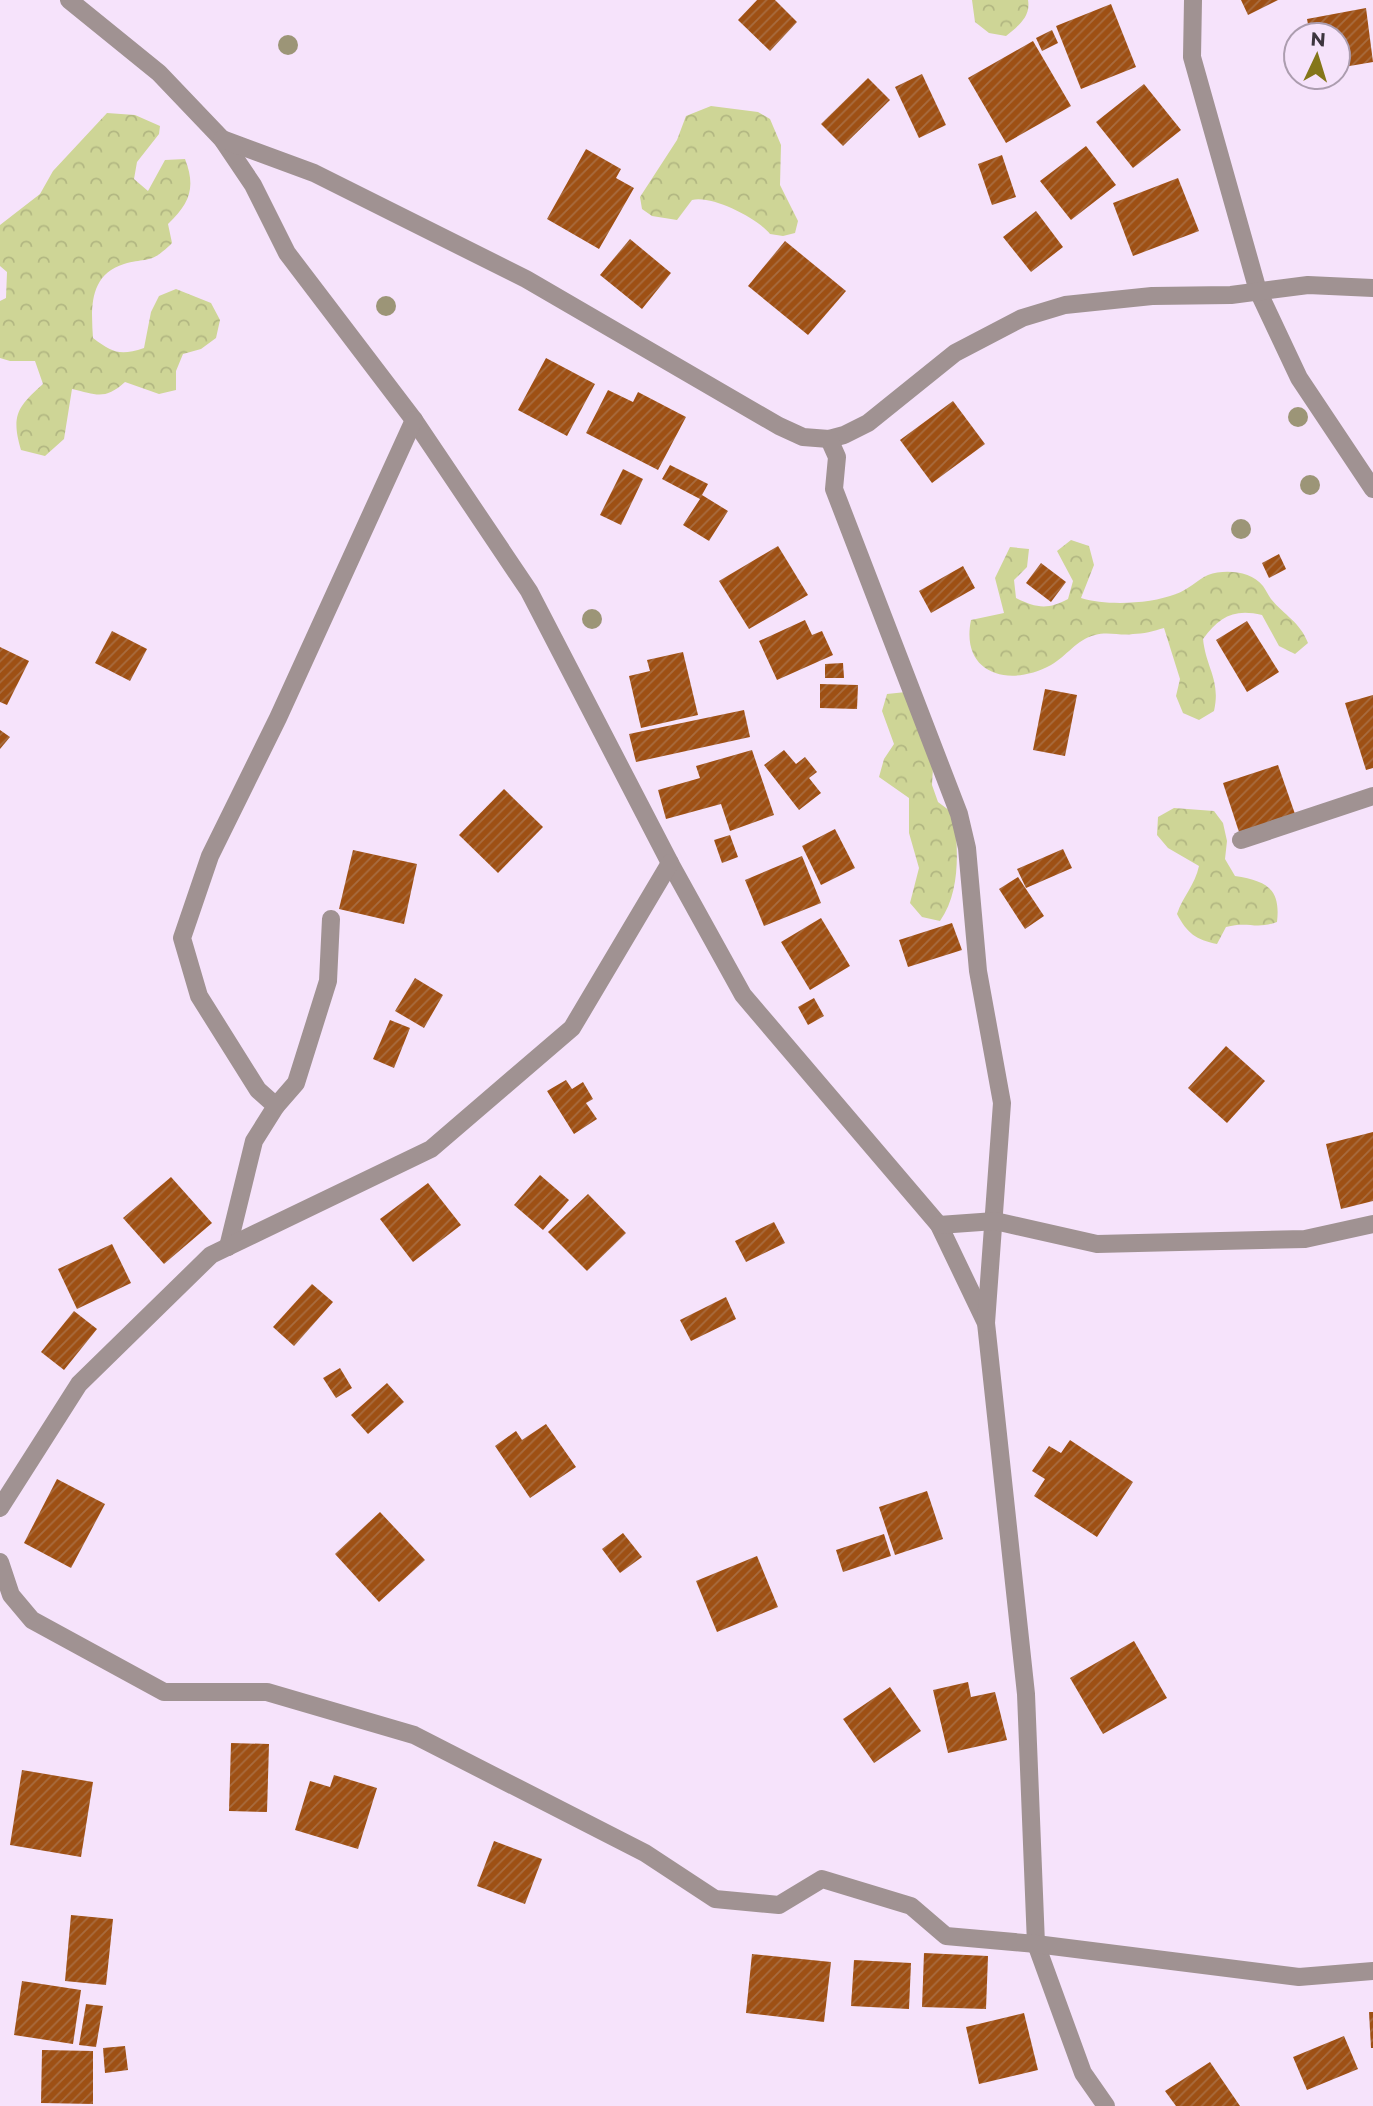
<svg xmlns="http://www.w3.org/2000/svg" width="1373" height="2106" viewBox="0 0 1373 2106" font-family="Montserrat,sans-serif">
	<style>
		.forest { fill: url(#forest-crowns) }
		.building { fill: url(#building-hatch) }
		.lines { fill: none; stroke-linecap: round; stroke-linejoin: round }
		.minor { stroke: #a09292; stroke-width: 18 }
		.tree { fill: #9c9577 }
	</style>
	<defs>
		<pattern id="forest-crowns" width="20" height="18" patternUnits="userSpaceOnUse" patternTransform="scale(1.75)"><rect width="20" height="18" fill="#ced596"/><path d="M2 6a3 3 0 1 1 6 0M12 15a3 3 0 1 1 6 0" fill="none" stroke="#b2b782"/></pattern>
		<pattern id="building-hatch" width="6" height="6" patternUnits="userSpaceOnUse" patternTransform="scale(1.75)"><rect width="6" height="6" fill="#9e5014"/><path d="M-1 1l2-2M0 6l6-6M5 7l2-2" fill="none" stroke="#a86c40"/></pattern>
	</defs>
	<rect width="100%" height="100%" fill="#f6e3fb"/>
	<g class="forest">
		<path d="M 972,0 L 1028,0 C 1031,17 1018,26 1006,36 L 989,33 L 975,22 Z"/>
		<path d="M 711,106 L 758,112 L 770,119 L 781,145 L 780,185 L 798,221 L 795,233 L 783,236 L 770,234 C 757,218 712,195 692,200 L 677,220 L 652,216 L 642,209 L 640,197 L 677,140 L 686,116 Z"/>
		<path d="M 107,113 L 135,115 L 160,126 L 159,134 L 137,162 L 134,179 L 148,191 L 165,160 L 185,159 C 196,187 190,203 168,224 L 172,243 C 150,265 148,257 124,264 C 89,275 91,308 93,338 C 113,353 120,356 144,348 L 151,312 L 159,296 L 176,289 L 211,303 L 220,320 L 216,338 L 201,349 L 183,354 L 176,371 L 176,390 L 159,394 L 125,382 C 105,400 97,395 72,389 L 64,439 L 45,456 L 21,450 C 11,416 17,407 43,384 L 35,361 L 10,361 L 0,358 L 0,301 L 6,298 L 7,272 L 0,266 L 0,225 L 40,194 L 53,171 Z"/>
		<path d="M 1071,540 L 1089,546 L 1094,565 L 1081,598 C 1107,606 1150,604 1176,594 C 1188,590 1197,580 1208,575 C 1225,569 1251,571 1263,586 C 1266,590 1268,595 1271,599 C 1285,616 1300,622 1308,643 L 1295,654 L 1279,646 L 1262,615 C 1234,608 1219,617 1203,639 C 1206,668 1221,680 1214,711 L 1199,720 L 1183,713 L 1176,696 L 1180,679 L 1164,628 C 1154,631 1143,634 1133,634 C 1120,636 1108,631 1095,635 C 1076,640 1067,656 1051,665 C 1009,688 960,674 971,620 L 1004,613 L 995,578 L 1010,547 L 1029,549 L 1027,567 L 1014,580 L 1016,598 C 1036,608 1048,610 1068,599 L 1073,581 L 1057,551 Z"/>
		<path d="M 906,692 L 933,767 L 932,785 L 938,802 L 954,814 C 958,849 961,891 940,921 L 922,917 L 910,903 L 919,868 L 909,833 L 909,798 L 879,777 L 884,759 L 894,744 L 882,711 L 887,694 Z"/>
		<path d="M 1174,808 L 1214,811 L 1223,823 L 1227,841 L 1225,859 L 1235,876 C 1266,881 1281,888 1277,922 C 1255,930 1249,921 1226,927 L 1217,944 C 1196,940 1187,933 1177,914 C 1183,896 1195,885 1199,866 L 1168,848 L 1157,835 L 1158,817 Z"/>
	</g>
	<g class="building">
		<path d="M 757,0 L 775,0 L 797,22 L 770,51 L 738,20 Z"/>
		<path d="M 1241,0 L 1278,0 L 1248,15 Z"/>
		<path d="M 1111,4 L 1136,67 L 1081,89 L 1056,26 Z"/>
		<path d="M 1366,8 L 1373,62 L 1338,68 L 1338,35 L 1310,35 L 1307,19 Z"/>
		<path d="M 1052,30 L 1058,43 L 1042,51 L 1036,38 Z"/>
		<path d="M 1033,41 L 1071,106 L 1006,143 L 968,78 Z"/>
		<path d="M 922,74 L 946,125 L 919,138 L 895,87 Z"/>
		<path d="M 868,78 L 890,100 L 843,146 L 821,124 Z"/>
		<path d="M 1144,84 L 1181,130 L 1133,168 L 1096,122 Z"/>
		<path d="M 1086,146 L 1116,185 L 1071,220 L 1040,181 Z"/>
		<path d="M 586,149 L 621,169 L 616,178 L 634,188 L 599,249 L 547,219 Z"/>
		<path d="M 1002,155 L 1016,197 L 992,205 L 978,164 Z"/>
		<path d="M 1178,178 L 1199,231 L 1133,256 L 1113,203 Z"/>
		<path d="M 1036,211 L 1063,247 L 1031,272 L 1003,237 Z"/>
		<path d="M 630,239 L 671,273 L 642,309 L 600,275 Z"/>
		<path d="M 785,241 L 846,291 L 808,335 L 748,286 Z"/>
		<path d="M 546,358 L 595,384 L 567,436 L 518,410 Z"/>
		<path d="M 608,390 L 633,402 L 638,392 L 686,417 L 658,470 L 586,433 Z"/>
		<path d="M 953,401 L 985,444 L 932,483 L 900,440 Z"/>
		<path d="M 670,465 L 708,484 L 702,495 L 728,511 L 709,541 L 683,525 L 700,499 L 662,479 Z"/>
		<path d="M 623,469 L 643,479 L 621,525 L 600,515 Z"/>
		<path d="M 778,546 L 808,595 L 749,629 L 719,581 Z"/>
		<path d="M 1279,554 L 1286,569 L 1269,578 L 1262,563 Z"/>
		<path d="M 1041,563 L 1066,582 L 1051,602 L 1026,583 Z"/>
		<path d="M 963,566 L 975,588 L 931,613 L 919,591 Z"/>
		<path d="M 805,620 L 812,635 L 822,631 L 833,655 L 777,680 L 759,641 Z"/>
		<path d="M 1247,621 L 1279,672 L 1247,692 L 1216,640 Z"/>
		<path d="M 112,631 L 147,649 L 130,681 L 95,663 Z"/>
		<path d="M 0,647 L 29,661 L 7,705 L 0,702 Z"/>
		<path d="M 683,652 L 698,715 L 641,728 L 629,676 L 650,671 L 647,660 Z"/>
		<path d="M 843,663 L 844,678 L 825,678 L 825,664 Z"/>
		<path d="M 820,684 L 858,685 L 857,709 L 820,708 Z"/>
		<path d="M 1045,689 L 1077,695 L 1065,756 L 1033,750 Z"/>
		<path d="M 1373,695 L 1373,768 L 1366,770 L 1345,703 Z"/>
		<path d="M 744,710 L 750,737 L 636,762 L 629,734 Z"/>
		<path d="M 0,730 L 10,737 L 0,749 Z"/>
		<path d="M 752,750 L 774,815 L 730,831 L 721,804 L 666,819 L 658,790 L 700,778 L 696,766 Z"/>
		<path d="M 784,750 L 796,764 L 805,757 L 817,772 L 809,778 L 821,793 L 799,810 L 764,765 Z"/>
		<path d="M 1278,765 L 1295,814 L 1239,832 L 1223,783 Z"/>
		<path d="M 504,789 L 543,827 L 498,873 L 459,835 Z"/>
		<path d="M 835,829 L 855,868 L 821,885 L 802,846 Z"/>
		<path d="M 730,835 L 738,857 L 722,863 L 714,840 Z"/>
		<path d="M 1063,849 L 1072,868 L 1026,888 L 1017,869 Z"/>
		<path d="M 353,850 L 417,864 L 404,924 L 339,909 Z"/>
		<path d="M 802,856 L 821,903 L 764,926 L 745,880 Z"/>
		<path d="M 1018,877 L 1044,916 L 1025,929 L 999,889 Z"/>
		<path d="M 821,918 L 850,966 L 810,990 L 781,942 Z"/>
		<path d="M 952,923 L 962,950 L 908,967 L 899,940 Z"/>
		<path d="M 415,978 L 443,995 L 424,1028 L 395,1011 Z"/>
		<path d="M 814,998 L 824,1016 L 808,1025 L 798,1007 Z"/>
		<path d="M 390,1020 L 410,1028 L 394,1068 L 373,1059 Z"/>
		<path d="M 1226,1046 L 1265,1081 L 1227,1123 L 1188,1088 Z"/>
		<path d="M 566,1080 L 572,1089 L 583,1082 L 593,1099 L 586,1103 L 597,1119 L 574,1134 L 547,1091 Z"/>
		<path d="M 1373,1132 L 1373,1201 L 1341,1209 L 1326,1144 Z"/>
		<path d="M 540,1175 L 569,1200 L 543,1230 L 514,1205 Z"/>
		<path d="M 171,1177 L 212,1223 L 164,1264 L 123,1218 Z"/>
		<path d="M 428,1183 L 461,1225 L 413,1262 L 380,1219 Z"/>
		<path d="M 588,1194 L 626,1233 L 587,1271 L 548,1232 Z"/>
		<path d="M 774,1222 L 785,1243 L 746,1262 L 735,1241 Z"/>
		<path d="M 112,1244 L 131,1283 L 77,1309 L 58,1269 Z"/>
		<path d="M 312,1284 L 333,1302 L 294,1346 L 273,1327 Z"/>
		<path d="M 726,1297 L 736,1319 L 691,1341 L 680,1320 Z"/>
		<path d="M 74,1311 L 97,1329 L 64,1370 L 41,1352 Z"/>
		<path d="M 340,1368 L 352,1388 L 336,1398 L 323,1378 Z"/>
		<path d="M 387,1383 L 404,1402 L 368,1434 L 351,1415 Z"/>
		<path d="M 546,1424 L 576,1467 L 530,1498 L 495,1446 L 516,1431 L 522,1440 Z"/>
		<path d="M 1070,1440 L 1133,1482 L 1097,1537 L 1034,1496 L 1045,1479 L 1032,1471 L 1049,1446 L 1061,1453 Z"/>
		<path d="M 57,1479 L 105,1504 L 71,1568 L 24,1543 Z"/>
		<path d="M 927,1491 L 943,1539 L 895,1555 L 879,1507 Z"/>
		<path d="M 380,1512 L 425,1560 L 379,1602 L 335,1554 Z"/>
		<path d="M 623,1533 L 642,1557 L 620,1573 L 602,1549 Z"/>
		<path d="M 884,1534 L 891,1556 L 843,1572 L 836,1550 Z"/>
		<path d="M 757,1556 L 778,1607 L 717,1632 L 696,1581 Z"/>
		<path d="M 1134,1641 L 1167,1698 L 1103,1734 L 1070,1678 Z"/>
		<path d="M 968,1682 L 971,1697 L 995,1692 L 1007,1740 L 948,1753 L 933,1690 Z"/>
		<path d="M 890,1687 L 921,1731 L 874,1763 L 843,1719 Z"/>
		<path d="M 231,1743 L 269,1744 L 267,1812 L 229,1811 Z"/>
		<path d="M 22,1770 L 93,1782 L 81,1857 L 10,1845 Z"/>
		<path d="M 334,1775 L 377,1788 L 358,1849 L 295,1830 L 310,1781 L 330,1787 Z"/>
		<path d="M 494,1841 L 542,1859 L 525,1904 L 477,1886 Z"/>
		<path d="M 71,1915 L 113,1919 L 106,1985 L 65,1981 Z"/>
		<path d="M 924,1953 L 988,1956 L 986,2009 L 922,2007 Z"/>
		<path d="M 752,1954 L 831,1962 L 824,2022 L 746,2013 Z"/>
		<path d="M 854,1960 L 911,1963 L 909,2009 L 851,2006 Z"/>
		<path d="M 22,1981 L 81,1990 L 73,2044 L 14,2035 Z"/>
		<path d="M 86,2004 L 103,2006 L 96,2047 L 79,2045 Z"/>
		<path d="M 1369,2012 L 1373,2012 L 1373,2048 L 1371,2048 Z"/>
		<path d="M 1024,2013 L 1038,2070 L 979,2084 L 966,2027 Z"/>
		<path d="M 1344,2036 L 1358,2069 L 1307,2090 L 1293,2057 Z"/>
		<path d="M 125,2046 L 128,2070 L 105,2073 L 103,2048 Z"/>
		<path d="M 42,2050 L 93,2051 L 93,2104 L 41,2103 Z"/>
		<path d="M 1210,2062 L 1240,2106 L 1176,2106 L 1165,2091 Z"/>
	</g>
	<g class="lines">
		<g class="minor">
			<path d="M 69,0 L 159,73 L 222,139 L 253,185 L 287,253 L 414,420 L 529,591 L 670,863 L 743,995 L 939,1225 L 986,1323 L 1026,1694 L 1036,1944 L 1083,2073 L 1106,2106"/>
			<path d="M 1193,0 L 1192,57 L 1258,291 L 1299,378 L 1373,489"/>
			<path d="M 222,139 L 314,173 L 526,279 L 779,426 L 803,437 L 829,439 L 844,435 L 868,423 L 955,353 L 1022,318 L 1065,305 L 1152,296 L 1231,295 L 1308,285 L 1373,288"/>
			<path d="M 829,439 L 837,457 L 834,489 L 959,814 L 967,848 L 978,971 L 1002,1103 L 986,1323"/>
			<path d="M 1241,840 L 1373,796"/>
			<path d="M 276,1106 L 296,1083 L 328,981 L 331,919"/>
			<path d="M 939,1225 L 995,1221 L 1097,1244 L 1305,1239 L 1373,1224"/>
			<path d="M 228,1247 L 254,1141 L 276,1106 L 258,1090 L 199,996 L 182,938 L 210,856 L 278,718 L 414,420"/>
			<path d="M 0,1508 L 79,1384 L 211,1255 L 431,1149 L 572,1028 L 670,863"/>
			<path d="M 0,1562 L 11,1595 L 32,1620 L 164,1692 L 267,1692 L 414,1735 L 645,1853 L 715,1899 L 779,1905 L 822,1879 L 911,1906 L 946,1936 L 1036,1944 L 1299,1977 L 1373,1971"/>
		</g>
	</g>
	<g class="tree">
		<circle cx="288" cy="45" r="10"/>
		<circle cx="386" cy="306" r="10"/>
		<circle cx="1298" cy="417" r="10"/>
		<circle cx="1310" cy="485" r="10"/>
		<circle cx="1241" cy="529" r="10"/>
		<circle cx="592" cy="619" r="10"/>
	</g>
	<g transform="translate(1317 56) rotate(4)"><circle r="33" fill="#f6e3fb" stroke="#ac9daf" stroke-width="2"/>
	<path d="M0-5L12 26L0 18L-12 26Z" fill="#847619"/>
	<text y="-10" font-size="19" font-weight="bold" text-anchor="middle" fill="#3d353e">N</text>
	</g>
</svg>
